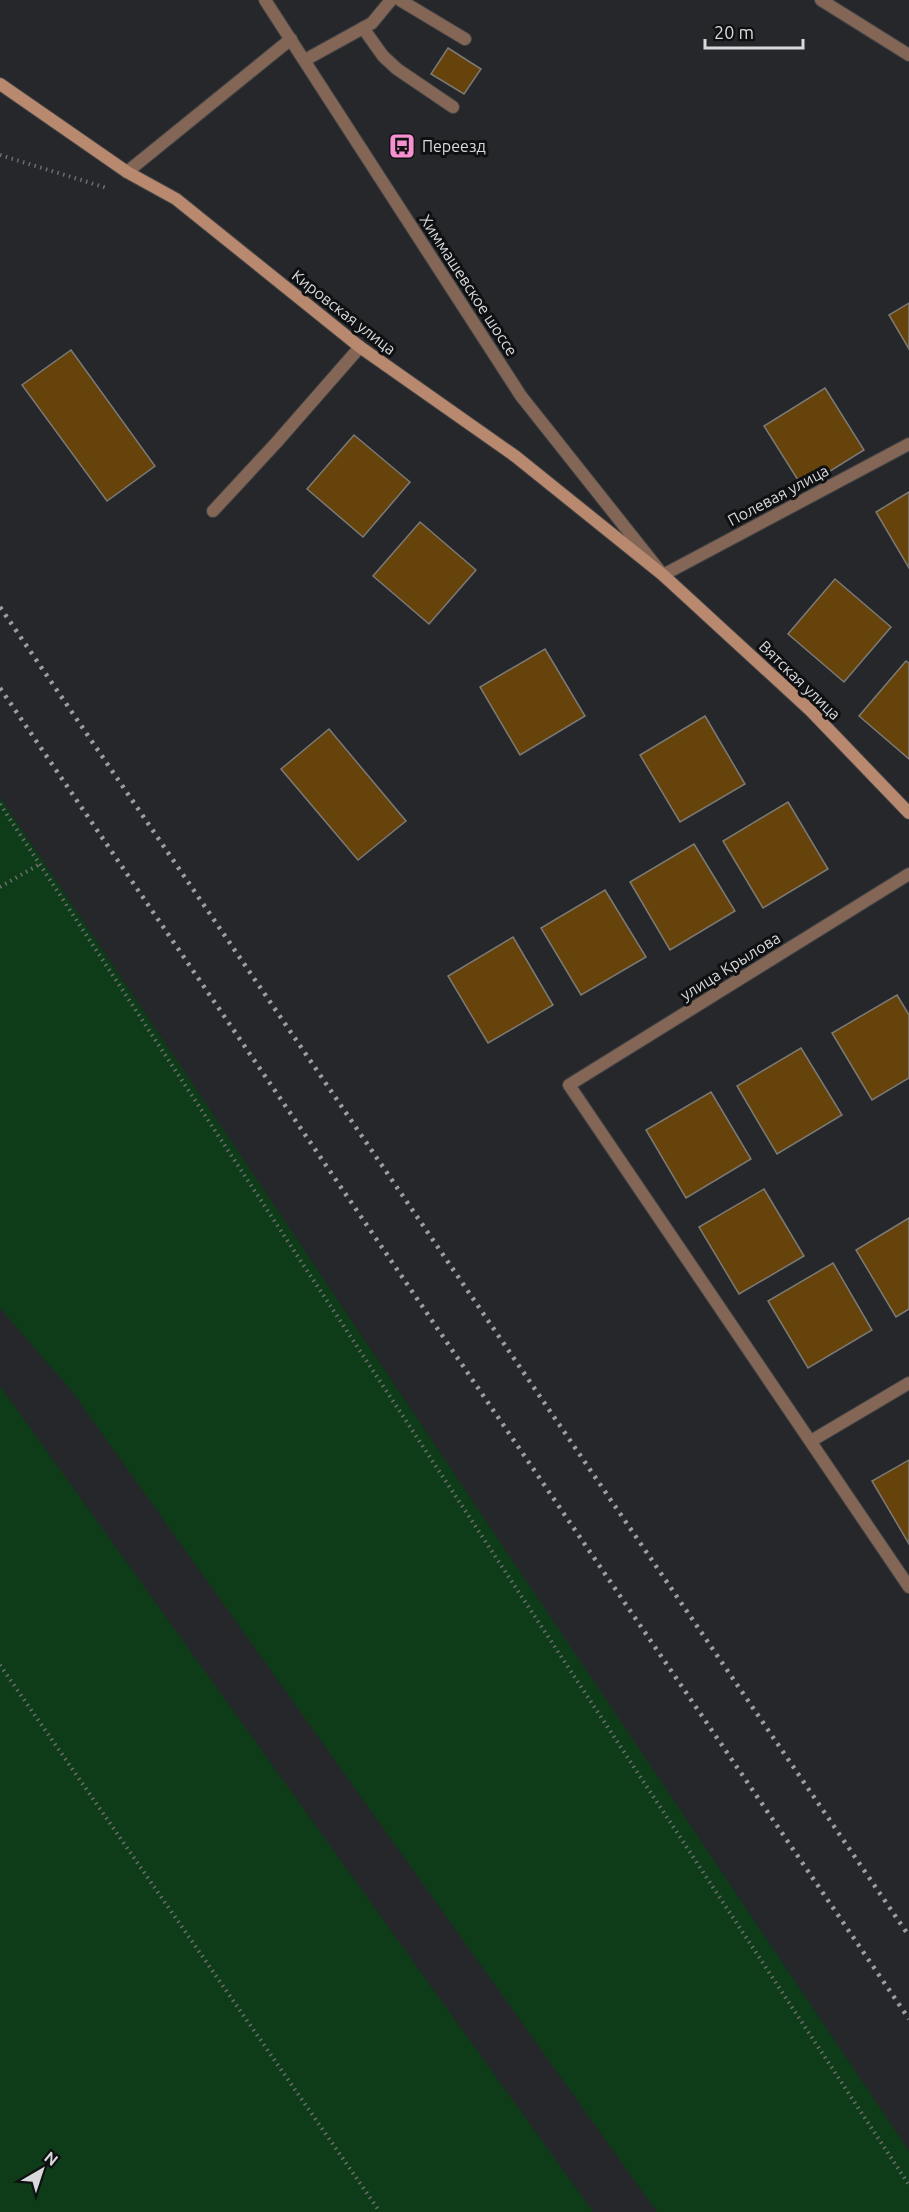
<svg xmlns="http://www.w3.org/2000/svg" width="909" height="2212" viewBox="0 0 909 2212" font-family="Ubuntu,sans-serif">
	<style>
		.green { fill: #0e3c18 }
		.building { fill: #65430b; stroke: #7c7a77; stroke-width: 1.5 }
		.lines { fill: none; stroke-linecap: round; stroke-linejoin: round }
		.lane-casing { stroke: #424346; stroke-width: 14 }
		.street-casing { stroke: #424346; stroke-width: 14 }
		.secondary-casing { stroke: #424346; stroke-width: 14 }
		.path { stroke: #6c6d6f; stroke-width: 4; stroke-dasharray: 1.5 4.5; stroke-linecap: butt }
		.lane { stroke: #836655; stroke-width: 12 }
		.street { stroke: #836655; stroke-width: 12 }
		.secondary { stroke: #b8896e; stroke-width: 12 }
		.rail { stroke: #9d9ea1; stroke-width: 4.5; stroke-dasharray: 3 6; stroke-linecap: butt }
		.labels { text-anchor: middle; stroke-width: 6; stroke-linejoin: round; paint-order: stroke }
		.poi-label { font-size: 16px; fill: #d8d9db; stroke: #0f1011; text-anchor: start }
		.street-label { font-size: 16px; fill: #d8d9db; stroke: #0f1011 }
	</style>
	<rect width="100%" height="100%" fill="#26272a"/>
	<g class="green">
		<path d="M 0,797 L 909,2151 L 909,2212 L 657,2212 L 71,1390 L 0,1308 Z"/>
		<path d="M 0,1386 L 593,2212 L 0,2212 Z"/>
	</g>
	<g class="building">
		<path d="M 448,48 L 481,69 L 464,94 L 431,74 Z"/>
		<path d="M 909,303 L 909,349 L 889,315 Z"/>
		<path d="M 71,350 L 155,466 L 107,501 L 22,385 Z"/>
		<path d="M 825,388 L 864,450 L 803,488 L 764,426 Z"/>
		<path d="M 354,435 L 410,482 L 363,537 L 307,489 Z"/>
		<path d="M 909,492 L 909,568 L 876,512 Z"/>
		<path d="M 420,522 L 476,570 L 429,624 L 373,576 Z"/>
		<path d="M 835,579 L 891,627 L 844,682 L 788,634 Z"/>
		<path d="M 545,649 L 585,716 L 520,755 L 480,687 Z"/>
		<path d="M 906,661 L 909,663 L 909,759 L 859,716 Z"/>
		<path d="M 705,716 L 745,784 L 680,822 L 640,755 Z"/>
		<path d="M 329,729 L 406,821 L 358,860 L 281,769 Z"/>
		<path d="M 788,802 L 828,869 L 763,908 L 723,841 Z"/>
		<path d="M 694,844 L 735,911 L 670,950 L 630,882 Z"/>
		<path d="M 605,890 L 646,957 L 581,995 L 541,928 Z"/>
		<path d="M 513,937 L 553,1005 L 488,1043 L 448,976 Z"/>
		<path d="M 897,995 L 909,1015 L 909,1078 L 872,1100 L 832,1033 Z"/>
		<path d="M 801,1048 L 842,1115 L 777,1154 L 737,1086 Z"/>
		<path d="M 711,1092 L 751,1159 L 686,1198 L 646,1130 Z"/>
		<path d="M 764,1189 L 804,1256 L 739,1294 L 699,1227 Z"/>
		<path d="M 909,1218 L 909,1309 L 896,1317 L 856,1250 Z"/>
		<path d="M 833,1263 L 872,1330 L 808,1368 L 768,1301 Z"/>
		<path d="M 909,1460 L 909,1544 L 872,1481 Z"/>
	</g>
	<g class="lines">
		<defs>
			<g id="lane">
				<path d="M 400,0 L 465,39"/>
				<path d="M 821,0 L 909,55"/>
				<path d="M 363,28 L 383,56 L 397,69 L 453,107"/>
				<path d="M 305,60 L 372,23 L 391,0"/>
				<path d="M 127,172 L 291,39"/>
				<path d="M 213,511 L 276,443 L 360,347"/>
			</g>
			<g id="street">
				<path d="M 265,0 L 521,396 L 663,575 L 909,444"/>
				<path d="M 909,874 L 569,1085 L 909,1587"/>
				<path d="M 811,1441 L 909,1383"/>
			</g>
			<path id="secondary" d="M 0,84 L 127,172 L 176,199 L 360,347 L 515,456 L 663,575 L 810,710 L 909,813"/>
		</defs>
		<use href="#lane" class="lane-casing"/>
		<use href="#street" class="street-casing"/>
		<use href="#secondary" class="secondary-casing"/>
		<g class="path">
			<path d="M 0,155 L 107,188"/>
			<path d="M 0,804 L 909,2185"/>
			<path d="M 0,887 L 40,864"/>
			<path d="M 0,1665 L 380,2212"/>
		</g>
		<use href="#lane" class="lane"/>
		<use href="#street" class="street"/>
		<use href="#secondary" class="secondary"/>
		<g class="rail">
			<path d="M 0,607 L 909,1936"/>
			<path d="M 0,688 L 909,2019"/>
		</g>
	</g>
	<defs>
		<symbol id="bus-square" viewBox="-11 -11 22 22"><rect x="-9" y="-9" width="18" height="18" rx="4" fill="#f690d0" stroke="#0f1011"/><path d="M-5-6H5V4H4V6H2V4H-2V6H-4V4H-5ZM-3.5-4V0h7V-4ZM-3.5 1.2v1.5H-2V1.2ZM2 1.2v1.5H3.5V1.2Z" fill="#111"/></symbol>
	</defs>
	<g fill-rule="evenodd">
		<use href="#bus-square" x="387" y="131" width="30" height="30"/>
	</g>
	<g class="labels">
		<g class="poi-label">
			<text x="422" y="152">Переезд</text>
		</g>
		<g class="street-label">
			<text transform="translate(469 285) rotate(57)" y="6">Химмашевское шоссе</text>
			<text transform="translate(344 312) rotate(38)" y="6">Кировская улица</text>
			<text transform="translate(778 495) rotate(-28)" y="6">Полевая улица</text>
			<text transform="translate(800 680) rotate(44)" y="6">Вятская улица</text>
			<text transform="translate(730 966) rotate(-32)" y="6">улица Крылова</text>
		</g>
	</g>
	<g transform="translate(42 2170) rotate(39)" stroke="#0f1011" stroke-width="4.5" paint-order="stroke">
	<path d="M0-4.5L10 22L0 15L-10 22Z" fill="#d8d9db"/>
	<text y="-9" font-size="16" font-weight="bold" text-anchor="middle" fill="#d8d9db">N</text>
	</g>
	<path d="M705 39v9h98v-9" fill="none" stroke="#d8d9db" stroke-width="3"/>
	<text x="714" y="39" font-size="18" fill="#d8d9db" stroke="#0f1011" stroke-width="4.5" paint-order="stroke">20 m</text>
</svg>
